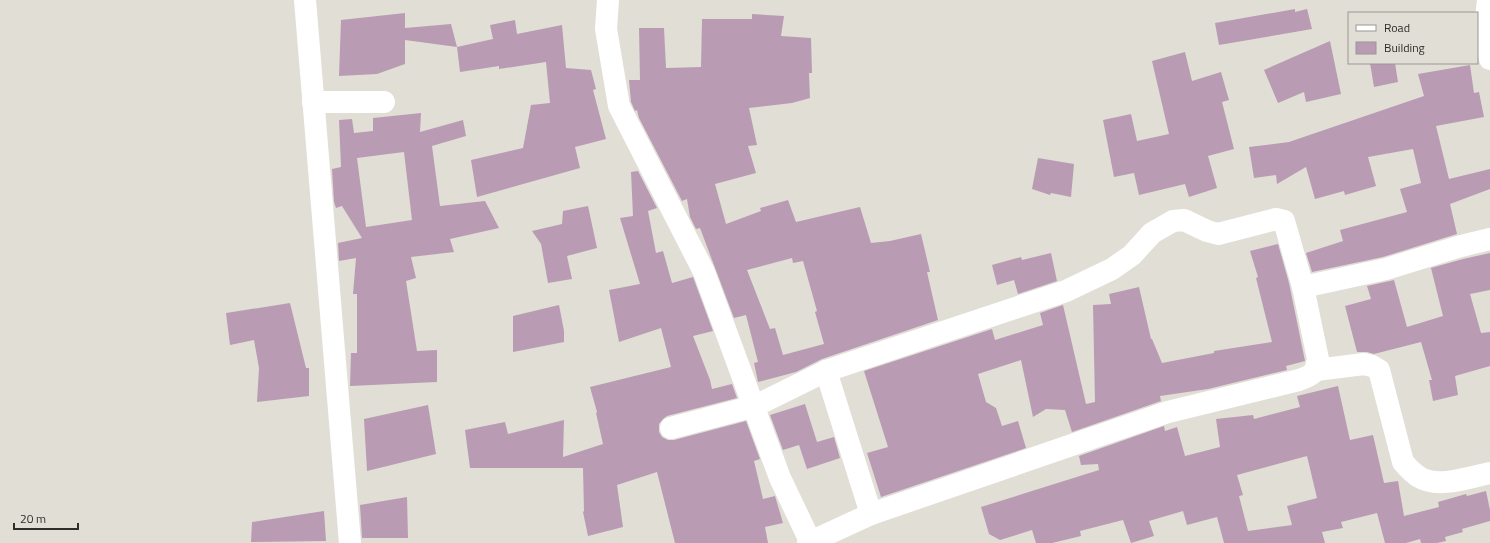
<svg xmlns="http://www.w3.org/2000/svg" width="1490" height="543" viewBox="0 0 1490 543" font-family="'Titillium Web',sans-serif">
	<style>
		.building { fill: #b99bb4; fill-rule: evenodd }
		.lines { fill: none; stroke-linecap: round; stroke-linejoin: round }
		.minor { stroke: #fff; stroke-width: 22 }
	</style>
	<rect width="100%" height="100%" fill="#e1ded5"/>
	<g class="building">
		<path d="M 1295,9 L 1295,12 L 1307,9 L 1312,29 L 1219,45 L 1215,23 Z"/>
		<path d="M 405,13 L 405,28 L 451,24 L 457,47 L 405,40 L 405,64 L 377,74 L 339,76 L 341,20 Z"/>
		<path d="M 752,14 L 784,16 L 781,36 L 811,38 L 812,73 L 809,73 L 810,98 L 792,103 L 749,108 L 757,145 L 748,146 L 756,173 L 715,184 L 726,224 L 761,211 L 760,208 L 788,200 L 796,222 L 860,207 L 871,243 L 890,241 L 921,234 L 930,272 L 927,272 L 938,320 L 822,359 L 796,372 L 758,382 L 754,363 L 758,362 L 746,315 L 734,318 L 700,228 L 696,229 L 690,217 L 687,199 L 682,201 L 639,118 L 637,110 L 635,111 L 631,102 L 629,80 L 640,80 L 639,28 L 664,28 L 666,68 L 701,67 L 702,19 L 752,19 ZM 792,258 L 793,263 L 803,261 L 817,311 L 815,312 L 824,344 L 783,355 L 775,328 L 770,329 L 747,270 Z"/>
		<path d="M 515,20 L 517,34 L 562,25 L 566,68 L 591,70 L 596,89 L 593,90 L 606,139 L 575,147 L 580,168 L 477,197 L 471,160 L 523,148 L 531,105 L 550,103 L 546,62 L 499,69 L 499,66 L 460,72 L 457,47 L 493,39 L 490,25 Z"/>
		<path d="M 1330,41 L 1341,94 L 1306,102 L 1304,92 L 1278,103 L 1264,70 Z"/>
		<path d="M 1185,52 L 1192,81 L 1221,72 L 1229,100 L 1222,102 L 1234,149 L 1208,156 L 1217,188 L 1189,197 L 1185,184 L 1139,195 L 1134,173 L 1114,177 L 1103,120 L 1131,114 L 1137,141 L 1169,134 L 1152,61 Z"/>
		<path d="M 1370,63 L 1395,63 L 1398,82 L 1374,87 Z"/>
		<path d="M 1470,65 L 1474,93 L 1479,92 L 1484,117 L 1436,126 L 1449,179 L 1490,169 L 1490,189 L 1450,204 L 1457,234 L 1383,257 L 1312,272 L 1306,253 L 1343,241 L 1340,230 L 1407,212 L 1400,189 L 1421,183 L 1413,149 L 1368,157 L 1376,186 L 1345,195 L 1344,191 L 1315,199 L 1306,167 L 1277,184 L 1276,175 L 1254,178 L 1249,147 L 1289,142 L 1424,96 L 1418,74 Z"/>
		<path d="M 421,113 L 420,132 L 463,120 L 466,136 L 432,146 L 440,206 L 485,201 L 499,228 L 450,239 L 454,252 L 411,257 L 416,278 L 406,281 L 417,351 L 437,350 L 437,382 L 350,386 L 351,353 L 357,353 L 357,294 L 353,294 L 356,258 L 339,261 L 338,243 L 362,238 L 342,206 L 336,208 L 334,202 L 332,169 L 341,167 L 339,120 L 352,119 L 354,133 L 373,131 L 373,118 ZM 404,152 L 412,220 L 366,227 L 357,158 Z"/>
		<path d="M 1038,158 L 1074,164 L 1071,197 L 1051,193 L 1050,195 L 1032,189 Z"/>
		<path d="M 638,171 L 657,208 L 648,211 L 656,253 L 663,251 L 672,283 L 693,277 L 713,331 L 693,336 L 710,380 L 712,389 L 732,384 L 737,398 L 667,416 L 663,419 L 659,424 L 659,432 L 662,437 L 668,440 L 674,440 L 746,421 L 760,459 L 754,461 L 763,499 L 775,496 L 783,523 L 765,527 L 768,543 L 675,543 L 657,472 L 617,485 L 623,527 L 588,536 L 583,512 L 584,511 L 583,468 L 470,468 L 465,430 L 505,422 L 508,434 L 564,420 L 563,457 L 603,444 L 596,413 L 597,412 L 590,387 L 671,367 L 661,328 L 619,342 L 609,290 L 640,284 L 620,218 L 633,216 L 631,172 Z"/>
		<path d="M 588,206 L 597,248 L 567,256 L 572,279 L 548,283 L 541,244 L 532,231 L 562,224 L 563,211 Z"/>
		<path d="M 1278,244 L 1289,283 L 1305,361 L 1286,366 L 1287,370 L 1208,389 L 1160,396 L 1161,401 L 1072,432 L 1065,410 L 1046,409 L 1033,417 L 1021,360 L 978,374 L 986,402 L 996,408 L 1002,426 L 1018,421 L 1026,448 L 881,497 L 867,453 L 888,447 L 864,371 L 992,329 L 995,340 L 1043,325 L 1040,313 L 1063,305 L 1086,404 L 1095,402 L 1093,305 L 1111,304 L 1109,294 L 1139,287 L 1151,339 L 1152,339 L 1162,363 L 1214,353 L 1214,351 L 1272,342 L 1256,278 L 1258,277 L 1250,251 Z"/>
		<path d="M 1051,253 L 1057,281 L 1018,294 L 1014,280 L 997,285 L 992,265 L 1021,257 L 1022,260 Z"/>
		<path d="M 1490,253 L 1490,290 L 1470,294 L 1481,333 L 1490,332 L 1490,366 L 1455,376 L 1458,395 L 1433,401 L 1429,380 L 1432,380 L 1421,342 L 1374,354 L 1367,352 L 1357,352 L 1345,306 L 1371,299 L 1367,286 L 1394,280 L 1407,327 L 1443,316 L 1431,268 L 1463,259 Z"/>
		<path d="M 290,303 L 306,368 L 309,368 L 309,396 L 257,402 L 259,368 L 254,340 L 230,345 L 226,313 Z"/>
		<path d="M 559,305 L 564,331 L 564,342 L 513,352 L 513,316 Z"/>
		<path d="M 1338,386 L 1350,440 L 1373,435 L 1384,483 L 1398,481 L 1404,516 L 1439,507 L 1438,502 L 1466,494 L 1467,496 L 1486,491 L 1490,510 L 1490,521 L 1462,529 L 1463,532 L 1445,537 L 1446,541 L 1437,543 L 1421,543 L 1420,539 L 1406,543 L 1385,543 L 1377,513 L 1341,522 L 1343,528 L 1322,532 L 1325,543 L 1224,543 L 1217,517 L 1187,525 L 1183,511 L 1149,521 L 1154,536 L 1131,543 L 1123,520 L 1080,531 L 1081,536 L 1052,543 L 1036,543 L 1032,530 L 1000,540 L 989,534 L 981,507 L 1099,470 L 1098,464 L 1081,465 L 1079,456 L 1164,426 L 1165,431 L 1177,427 L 1185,456 L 1220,447 L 1216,419 L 1253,415 L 1254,419 L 1300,407 L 1297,396 ZM 1307,456 L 1317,498 L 1287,506 L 1292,525 L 1248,531 L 1239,496 L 1243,495 L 1237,475 Z"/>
		<path d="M 805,404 L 817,442 L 834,437 L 840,458 L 807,469 L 799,445 L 783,450 L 770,415 Z"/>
		<path d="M 428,405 L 436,454 L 367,471 L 364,419 Z"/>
		<path d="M 407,497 L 408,538 L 362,538 L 360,505 Z"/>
		<path d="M 324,511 L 326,541 L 251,542 L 252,522 Z"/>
	</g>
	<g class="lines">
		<g class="minor">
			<path d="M 305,0 L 350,543"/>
			<path d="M 608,0 L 606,29 L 619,106 L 704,272 L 780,478 L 811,543"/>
			<path d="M 1488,0 L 1484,37 L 1490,59"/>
			<path d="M 313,102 L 384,102"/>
			<path d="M 1303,287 L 1386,269 L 1461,246 L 1490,239"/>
			<path d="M 1316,370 L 1364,364 L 1372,366 L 1379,370 L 1403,462 C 1408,468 1413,473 1419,477 C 1438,489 1470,477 1490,473"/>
			<path d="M 826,371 L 871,514"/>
			<path d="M 671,428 L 755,406 L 826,371 L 1066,291 L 1112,269 L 1132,255 L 1152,233 L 1173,221 L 1184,220 L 1207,231 L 1218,234 L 1276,219 L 1284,221 L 1303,287 L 1318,359 C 1315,374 1313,375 1299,380 L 1168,412 L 871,514 L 808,543"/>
		</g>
	</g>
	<rect x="1348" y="12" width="130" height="52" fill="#e1ded5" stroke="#999791"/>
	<rect x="1356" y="25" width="20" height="6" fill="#ffffff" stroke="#999791"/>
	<text x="1384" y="32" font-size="12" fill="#2e2d2a">Road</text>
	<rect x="1356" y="42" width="20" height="12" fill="#b99bb4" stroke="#999791"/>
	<text x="1384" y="52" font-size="12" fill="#2e2d2a">Building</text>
	<path d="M14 523v6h64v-6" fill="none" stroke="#2e2d2a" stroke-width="2"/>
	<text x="20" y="523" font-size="12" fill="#2e2d2a" stroke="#e1ded5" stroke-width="3" paint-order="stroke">20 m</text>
</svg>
